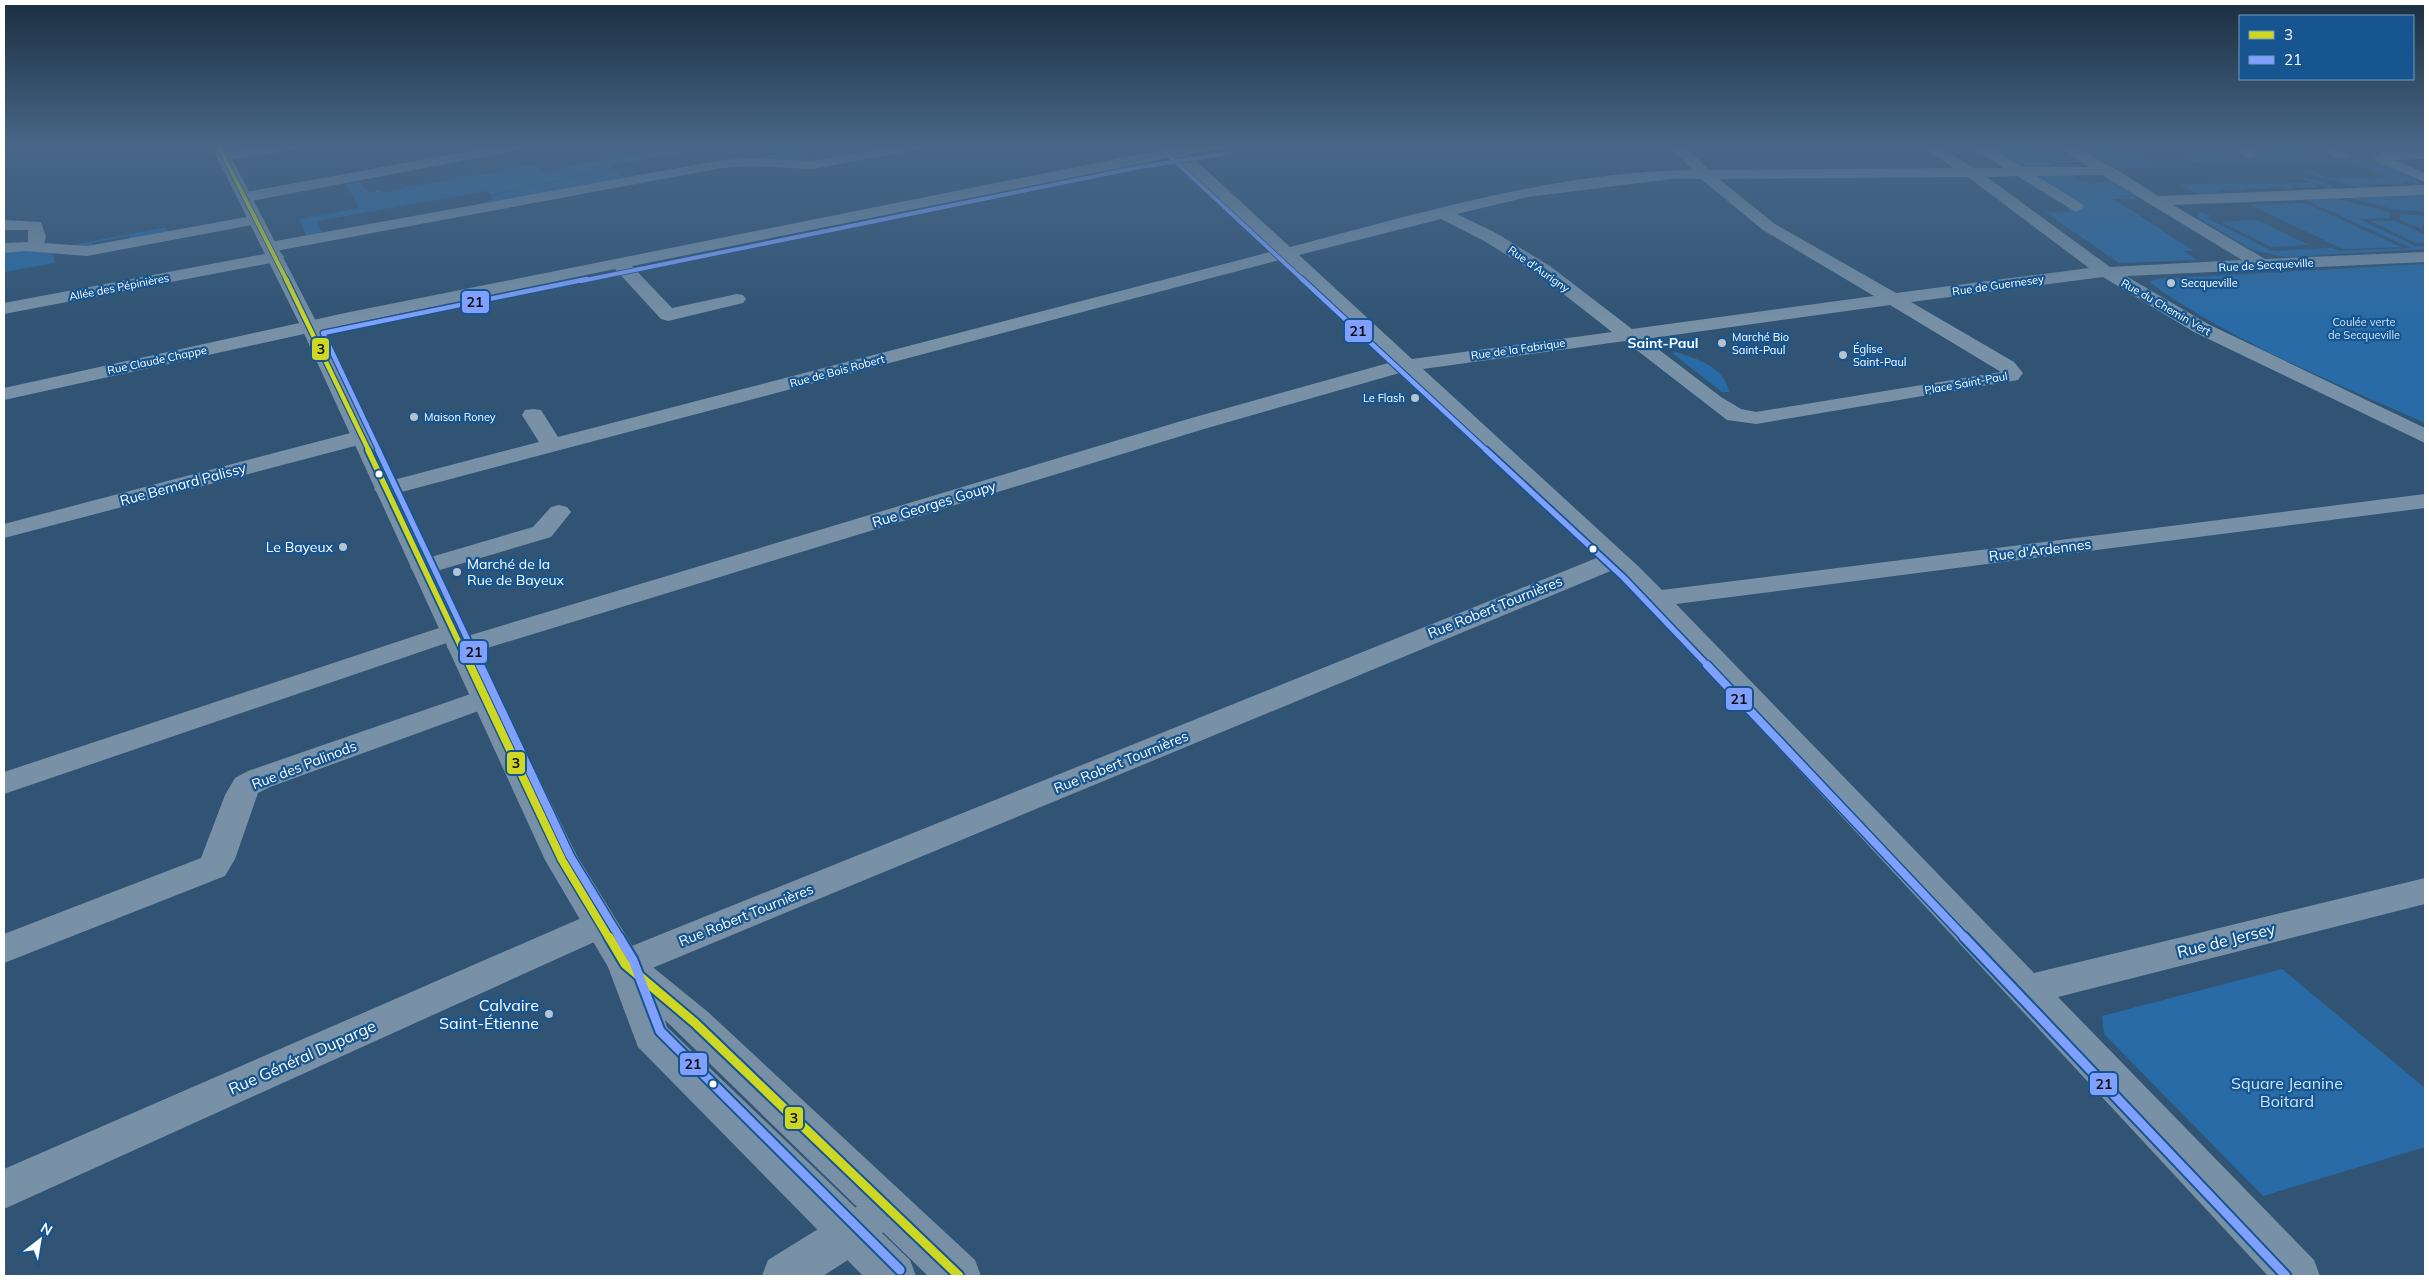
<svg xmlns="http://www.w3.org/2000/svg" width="2429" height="1280" viewBox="0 0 2429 1280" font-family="Mulish,sans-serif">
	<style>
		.green { fill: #296ba6 }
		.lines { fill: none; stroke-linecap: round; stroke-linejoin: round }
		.minor { fill: #7891a7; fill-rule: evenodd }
		.major { fill: #7890a6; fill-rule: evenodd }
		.bus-1-far4-casing { stroke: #16558f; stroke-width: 5.5 }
		.bus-1-far3-casing { stroke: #16558f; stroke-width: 7 }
		.bus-1-far2-casing { stroke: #16558f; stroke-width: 9 }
		.bus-1-far1-casing { stroke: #16558f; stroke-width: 11 }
		.bus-1-casing { stroke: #16558f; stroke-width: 13 }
		.bus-2-far4-casing { stroke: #16558f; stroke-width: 5.5 }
		.bus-2-far3-casing { stroke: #16558f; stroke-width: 7 }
		.bus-2-far2-casing { stroke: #16558f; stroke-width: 9 }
		.bus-2-far1-casing { stroke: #16558f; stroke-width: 11 }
		.bus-2-casing { stroke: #16558f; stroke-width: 13 }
		.bus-1-far4 { stroke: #ced824; stroke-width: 4 }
		.bus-1-far3 { stroke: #ced824; stroke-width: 4.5 }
		.bus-1-far2 { stroke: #ced824; stroke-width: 5.5 }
		.bus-1-far1 { stroke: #ced824; stroke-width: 8 }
		.bus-1 { stroke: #ced824; stroke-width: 9 }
		.bus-2-far4 { stroke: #80a0ff; stroke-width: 4 }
		.bus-2-far3 { stroke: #80a0ff; stroke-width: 4.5 }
		.bus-2-far2 { stroke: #80a0ff; stroke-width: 5.5 }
		.bus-2-far1 { stroke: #80a0ff; stroke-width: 8 }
		.bus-2 { stroke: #80a0ff; stroke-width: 9 }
		.poi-dot { fill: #b7c3ce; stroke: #16558f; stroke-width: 2 }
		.bus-dot { fill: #fff; stroke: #16558f; stroke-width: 2 }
		.labels { text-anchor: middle; stroke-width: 4.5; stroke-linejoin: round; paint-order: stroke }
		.far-street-label { font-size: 11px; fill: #fff; stroke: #16558f }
		.far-poi-label { font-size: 11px; fill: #fff; stroke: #16558f; text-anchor: start }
		.far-park-label { font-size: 11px; fill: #c9e4fb; stroke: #16558f }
		.far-quarter-label { font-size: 14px; font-weight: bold; fill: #fff; stroke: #16558f }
		.street-label { font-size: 14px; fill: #fff; stroke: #16558f }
		.poi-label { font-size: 14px; fill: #fff; stroke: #16558f; text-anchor: end }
		.near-street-label { font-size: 16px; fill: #fff; stroke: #16558f }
		.near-poi-label { font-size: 16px; fill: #fff; stroke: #16558f; text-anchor: end }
		.near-park-label { font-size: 16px; fill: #c9e4fb; stroke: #16558f }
		.line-badge { stroke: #16558f; stroke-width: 2 }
		.pale-badge-label { font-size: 14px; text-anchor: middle; font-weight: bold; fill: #111 }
	</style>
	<rect width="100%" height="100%" fill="#315474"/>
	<g class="green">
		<path d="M 595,145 L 605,145 L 625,157 L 691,145 L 729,145 L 610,165 L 613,168 L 491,195 L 488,191 L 317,221 L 322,233 L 306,235 L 299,219 L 359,208 L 346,184 L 358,181 L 369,192 L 380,190 L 383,193 L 409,187 L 408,186 L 415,186 L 457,179 L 455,177 L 482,175 L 504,171 L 503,169 L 532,165 L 543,172 L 615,157 Z"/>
		<path d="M 1983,145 L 2054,147 L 2080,162 L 2050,162 L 2061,169 L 2020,167 Z"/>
		<path d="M 2071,145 L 2121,145 L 2156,164 L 2147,165 L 2153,168 L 2116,168 Z"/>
		<path d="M 2176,145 L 2201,145 L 2226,158 L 2257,155 L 2237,145 L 2289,145 L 2317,158 L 2370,159 L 2419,181 L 2421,185 L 2412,186 L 2414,183 L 2405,182 L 2403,184 L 2381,183 L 2379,185 L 2370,183 L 2365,188 L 2361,188 L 2302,172 L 2307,169 L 2326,178 L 2385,177 L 2354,163 L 2195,163 L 2186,158 L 2199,157 Z"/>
		<path d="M 788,146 L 810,161 L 765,158 L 771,152 Z"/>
		<path d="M 614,169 L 620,176 L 627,175 L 629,177 L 489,203 L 487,201 L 493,199 L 491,196 Z"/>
		<path d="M 2067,173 L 2078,180 L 2092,184 L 2109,181 L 2137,197 L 2134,197 L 2136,199 L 2114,199 L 2194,251 L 2183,251 L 2197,260 L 2119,263 L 2045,212 L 2071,212 L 2067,208 L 2083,208 L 2039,177 L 2039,174 Z"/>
		<path d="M 2294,175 L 2323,182 L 2335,188 L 2325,189 L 2327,187 L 2318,185 L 2315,188 L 2306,186 L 2303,188 L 2294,186 L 2291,189 L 2270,187 L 2267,189 L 2246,188 L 2243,190 L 2234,189 L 2231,191 L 2221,189 C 2208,200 2192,192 2180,184 L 2310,183 Z"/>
		<path d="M 2425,196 L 2425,212 L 2393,209 L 2350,198 Z"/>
		<path d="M 2338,199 L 2389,212 L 2390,218 L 2359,219 L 2415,246 L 2425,246 L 2425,249 L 2285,257 L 2253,250 L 2197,217 L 2200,211 L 2211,216 L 2205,217 L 2272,251 L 2332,248 L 2340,251 L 2411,248 L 2305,200 Z"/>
		<path d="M 2305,203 L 2401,247 L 2343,249 L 2250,205 Z"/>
		<path d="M 2400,214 L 2425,216 L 2425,223 L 2422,227 L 2425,230 L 2400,220 Z"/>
		<path d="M 2257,220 L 2309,245 L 2272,247 L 2221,222 Z"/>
		<path d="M 2371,221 L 2395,221 L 2425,235 L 2425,243 L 2416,243 Z"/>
		<path d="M 166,227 L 169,234 L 130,241 L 129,236 L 92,243 L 93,248 L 62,247 Z"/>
		<path d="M 13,249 L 48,253 L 53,255 L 55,263 L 4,272 L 4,251 Z"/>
		<path d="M 2425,264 L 2425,423 C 2333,382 2231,341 2149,282 L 2156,279 Z"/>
		<path d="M 1676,352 C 1697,359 1725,367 1729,392 L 1722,392 L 1672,353 Z"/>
		<path d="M 2282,969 L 2425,1088 L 2425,1147 L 2263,1196 L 2104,1034 L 2102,1016 Z"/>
	</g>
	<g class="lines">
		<g class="minor">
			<path d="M 273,145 L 303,145 L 296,149 L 225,161 L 218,157 L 225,153 Z"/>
			<path d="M 503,145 L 531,145 L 524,149 L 246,202 L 238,197 L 246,192 Z"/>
			<path d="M 898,145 L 926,145 L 919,149 L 812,169 L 751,166 L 722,168 L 270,252 L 264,251 L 262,247 L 264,243 L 270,242 L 722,160 L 751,158 L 812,161 Z"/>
			<path d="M 1163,145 L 1178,145 L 1181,147 L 1229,145 L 1227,148 L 1222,149 L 1189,154 L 1290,247 C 1421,213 1555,172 1692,170 L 1669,145 L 1684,145 L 1709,170 L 1954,168 L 1920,145 L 1936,145 L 1974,168 L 2003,168 L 1970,145 L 1986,145 L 2023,167 L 2088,167 L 2055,145 L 2071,145 L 2114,168 L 2158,196 L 2425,185 L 2425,195 L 2173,205 L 2265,259 L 2425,252 L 2425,262 L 2126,276 L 2208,324 L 2425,428 L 2425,443 L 2194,332 L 2103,277 L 1911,302 L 2014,362 L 2023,373 L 2018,380 L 1756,424 L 1727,420 L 1625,341 L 1423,369 L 1638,566 L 1662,590 L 2425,494 L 2425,508 L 1676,604 L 2034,973 L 2425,878 L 2425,904 L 2058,997 L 2314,1260 L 2320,1276 L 2268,1276 L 1613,570 L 638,974 L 625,978 L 612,974 L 607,964 L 612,954 L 1599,557 L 1403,372 L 1204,429 L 471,653 L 461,655 L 451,653 L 447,647 L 451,641 L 1188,419 L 1392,362 L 1283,259 L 394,494 L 386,496 L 378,494 L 374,489 L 378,484 L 539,442 L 522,415 L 525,410 L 533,409 L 541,410 L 558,437 L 1274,251 L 1174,157 L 632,266 L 672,308 L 737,294 L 743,295 L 746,299 L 743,303 L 668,321 L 661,319 L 615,269 L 345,325 L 4,400 L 4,388 L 345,313 L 1166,149 ZM 2102,175 L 2242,260 L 2110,267 L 1987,177 L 2017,176 L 2076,212 L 2084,207 L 2082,204 L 2037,176 ZM 1968,177 L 2089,268 L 1896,293 L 1775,224 L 1719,179 ZM 1671,179 L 1701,179 L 1763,230 L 1874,296 L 1632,329 L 1550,266 L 1496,233 L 1457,214 L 1528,197 ZM 1441,219 L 1484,241 L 1538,274 L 1612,332 L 1412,359 L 1299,255 ZM 1890,305 L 2001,372 L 1756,412 L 1741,409 L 1721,397 L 1645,339 Z"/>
			<path d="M 2224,145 L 2242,145 L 2257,154 L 2250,158 Z"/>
			<path d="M 2312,145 L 2330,145 L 2349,155 L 2347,158 L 2337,158 Z"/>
			<path d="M 2425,151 L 2425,159 L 2396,160 L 2425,173 L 2425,182 L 2377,162 L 2374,156 L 2381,152 Z"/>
			<path d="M 257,215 L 265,220 L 263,223 L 87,256 L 25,251 L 4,253 L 4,243 L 28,242 L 28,230 L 4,230 L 4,220 L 41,222 L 46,237 L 44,243 L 87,246 Z"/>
			<path d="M 275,252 L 281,253 L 284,257 L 281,261 L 4,314 L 4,303 Z"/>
			<path d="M 362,430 L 370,432 L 373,437 L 370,442 L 4,538 L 4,524 Z"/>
			<path d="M 559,505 L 567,507 L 571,512 L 551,537 L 423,575 L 414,572 L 410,567 L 414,562 L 533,527 L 551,507 Z"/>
			<path d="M 454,623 L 464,625 L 468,631 L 464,637 L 4,794 L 4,772 Z"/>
			<path d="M 485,689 L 495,691 L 500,698 L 495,705 L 270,787 L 258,793 L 235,859 L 225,876 L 4,963 L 4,934 L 201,858 L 225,795 L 235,778 L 248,771 Z"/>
			<path d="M 600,910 L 612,914 L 618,924 L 612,934 L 4,1209 L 4,1169 Z"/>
			<path d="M 864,1204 L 879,1210 L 886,1225 L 879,1240 L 823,1276 L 762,1276 L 768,1260 L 849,1210 Z"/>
		</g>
		<path class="major" d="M 211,145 L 225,145 L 319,327 L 577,856 L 638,955 L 708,1012 L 975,1260 L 981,1276 L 928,1276 L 665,1020 L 667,1027 L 910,1260 L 916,1276 L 863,1276 L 638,1047 L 608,967 L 545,860 L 301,327 Z"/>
		<defs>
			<path id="bus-1-far4" d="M 218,145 L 287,281"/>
			<path id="bus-1-far3" d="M 286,279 L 369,451"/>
			<path id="bus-1-far2" d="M 368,450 L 470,666"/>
			<path id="bus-1-far1" d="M 470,665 L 562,860 L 609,938"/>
			<path id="bus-1" d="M 609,937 L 625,964 L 695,1023 L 959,1276"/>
			<g id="bus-2-far4">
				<path d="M 1164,151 L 1304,281"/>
				<path d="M 581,281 L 1140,167 L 1223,154"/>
			</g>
			<g id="bus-2-far3">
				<path d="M 1302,279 L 1487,451"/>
				<path d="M 379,451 L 323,333 L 587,279"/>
			</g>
			<g id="bus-2-far2">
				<path d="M 378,450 L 480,666"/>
				<path d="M 1486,450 L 1623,577 L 1708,666"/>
			</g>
			<g id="bus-2-far1">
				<path d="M 480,665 L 570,856 L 620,938"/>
				<path d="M 1707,665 L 1965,938"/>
			</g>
			<g id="bus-2">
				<path d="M 619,937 L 633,960 L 660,1031 L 900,1270"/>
				<path d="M 1964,937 L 2286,1276"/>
			</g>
		</defs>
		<use href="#bus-1-far4" class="bus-1-far4-casing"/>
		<use href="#bus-1-far3" class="bus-1-far3-casing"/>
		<use href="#bus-1-far2" class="bus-1-far2-casing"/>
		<use href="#bus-1-far1" class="bus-1-far1-casing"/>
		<use href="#bus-1" class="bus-1-casing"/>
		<use href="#bus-2-far4" class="bus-2-far4-casing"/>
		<use href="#bus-2-far3" class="bus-2-far3-casing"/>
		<use href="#bus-2-far2" class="bus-2-far2-casing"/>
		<use href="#bus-2-far1" class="bus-2-far1-casing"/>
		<use href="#bus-2" class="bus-2-casing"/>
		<use href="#bus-1-far4" class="bus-1-far4"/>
		<use href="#bus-1-far3" class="bus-1-far3"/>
		<use href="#bus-1-far2" class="bus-1-far2"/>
		<use href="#bus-1-far1" class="bus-1-far1"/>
		<use href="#bus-1" class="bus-1"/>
		<use href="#bus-2-far4" class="bus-2-far4"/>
		<use href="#bus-2-far3" class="bus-2-far3"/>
		<use href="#bus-2-far2" class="bus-2-far2"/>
		<use href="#bus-2-far1" class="bus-2-far1"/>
		<use href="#bus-2" class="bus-2"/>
	</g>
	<linearGradient id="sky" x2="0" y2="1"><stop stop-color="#1b2e40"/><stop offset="0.45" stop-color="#486788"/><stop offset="1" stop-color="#486788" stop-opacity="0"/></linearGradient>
	<rect width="2429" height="324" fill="url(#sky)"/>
	<g class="poi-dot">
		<circle cx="2171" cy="283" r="5"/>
		<circle cx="1722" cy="343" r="5"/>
		<circle cx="1843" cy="355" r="5"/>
		<circle cx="1415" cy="398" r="5"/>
		<circle cx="414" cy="417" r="5"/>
		<circle cx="343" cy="547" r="5"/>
		<circle cx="457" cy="572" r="5"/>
		<circle cx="549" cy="1014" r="5"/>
	</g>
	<g class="bus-dot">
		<circle cx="379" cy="474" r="4.5"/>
		<circle cx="1593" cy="549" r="4.5"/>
		<circle cx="713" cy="1084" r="4.5"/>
	</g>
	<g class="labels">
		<g class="far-street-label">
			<text transform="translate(2266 265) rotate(-3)" y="4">Rue de Secqueville</text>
			<text transform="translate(1539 269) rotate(35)" y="4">Rue d'Aurigny</text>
			<text transform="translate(1998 285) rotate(-8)" y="4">Rue de Guernesey</text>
			<text transform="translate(119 287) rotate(-11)" y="4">Allée des Pépinières</text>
			<text transform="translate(2166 307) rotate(30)" y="4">Rue du Chemin Vert</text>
			<text transform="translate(1518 349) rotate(-8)" y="4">Rue de la Fabrique</text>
			<text transform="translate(157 360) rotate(-12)" y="4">Rue Claude Chappe</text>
			<text transform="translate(837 371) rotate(-15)" y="4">Rue de Bois Robert</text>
			<text transform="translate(1966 383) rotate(-10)" y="4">Place Saint-Paul</text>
		</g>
		<g class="far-poi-label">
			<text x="2181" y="287">Secqueville</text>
			<text x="1732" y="341">Marché Bio<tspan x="1732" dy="13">Saint-Paul</tspan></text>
			<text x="1853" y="353">Église<tspan x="1853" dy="13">Saint-Paul</tspan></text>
			<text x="1405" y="402" text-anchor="end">Le Flash</text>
			<text x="424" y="421">Maison Roney</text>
		</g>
		<g class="far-park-label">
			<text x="2364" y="326">Coulée verte<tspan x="2364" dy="13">de Secqueville</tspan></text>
		</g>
		<g class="far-quarter-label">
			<text x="1663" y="348">Saint-Paul</text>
		</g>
		<g class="street-label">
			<text transform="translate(183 484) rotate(-15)" y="5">Rue Bernard Palissy</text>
			<text transform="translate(934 504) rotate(-17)" y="5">Rue Georges Goupy</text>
			<text transform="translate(2040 550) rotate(-7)" y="5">Rue d'Ardennes</text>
			<text transform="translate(1495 607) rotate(-22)" y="5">Rue Robert Tournières</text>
			<text transform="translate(1121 762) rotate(-22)" y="5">Rue Robert Tournières</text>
			<text transform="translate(304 765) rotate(-21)" y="5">Rue des Palinods</text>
			<text transform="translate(746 915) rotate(-22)" y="5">Rue Robert Tournières</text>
		</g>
		<g class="poi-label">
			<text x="333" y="552">Le Bayeux</text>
			<text x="467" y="569" text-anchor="start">Marché de la<tspan x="467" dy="16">Rue de Bayeux</tspan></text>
		</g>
		<g class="near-street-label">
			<text transform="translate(2226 940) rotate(-14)" y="6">Rue de Jersey</text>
			<text transform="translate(302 1057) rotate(-24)" y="6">Rue Général Duparge</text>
		</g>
		<g class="near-poi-label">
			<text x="539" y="1011">Calvaire<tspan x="539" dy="18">Saint-Étienne</tspan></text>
		</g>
		<g class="near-park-label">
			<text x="2287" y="1089">Square Jeanine<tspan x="2287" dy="18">Boitard</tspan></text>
		</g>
	</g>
	<g class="line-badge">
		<rect x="461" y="290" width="29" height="24" rx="5" fill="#80a0ff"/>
		<rect x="1344" y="319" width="29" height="24" rx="5" fill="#80a0ff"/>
		<rect x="311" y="337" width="19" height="24" rx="5" fill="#ced824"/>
		<rect x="459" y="640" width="29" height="24" rx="5" fill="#80a0ff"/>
		<rect x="1725" y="687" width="28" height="24" rx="5" fill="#80a0ff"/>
		<rect x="506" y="751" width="20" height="24" rx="5" fill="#ced824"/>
		<rect x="679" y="1052" width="29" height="24" rx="5" fill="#80a0ff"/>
		<rect x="2089" y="1072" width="29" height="24" rx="5" fill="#80a0ff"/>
		<rect x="784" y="1106" width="20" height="24" rx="5" fill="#ced824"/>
	</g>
	<g class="pale-badge-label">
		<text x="475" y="307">21</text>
		<text x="1358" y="336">21</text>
		<text x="321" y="354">3</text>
		<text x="474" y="657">21</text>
		<text x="1739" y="704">21</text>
		<text x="516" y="768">3</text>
		<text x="693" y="1069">21</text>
		<text x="2104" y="1089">21</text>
		<text x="794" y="1123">3</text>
	</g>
	<rect width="2429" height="1280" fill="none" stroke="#ffffff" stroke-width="10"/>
	<rect x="2239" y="15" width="175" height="65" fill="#16558f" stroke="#7399bc"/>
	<rect x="2249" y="31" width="25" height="8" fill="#ced824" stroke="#7399bc"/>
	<text x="2284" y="40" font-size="15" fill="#ffffff">3</text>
	<rect x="2249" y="56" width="25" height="8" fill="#80a0ff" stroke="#7399bc"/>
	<text x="2284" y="65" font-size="15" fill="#ffffff">21</text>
	<g transform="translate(40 1240) rotate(31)" stroke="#16558f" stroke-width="4" paint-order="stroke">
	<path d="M0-4L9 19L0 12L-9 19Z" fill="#ffffff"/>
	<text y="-8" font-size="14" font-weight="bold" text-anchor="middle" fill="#ffffff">N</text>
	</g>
</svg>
